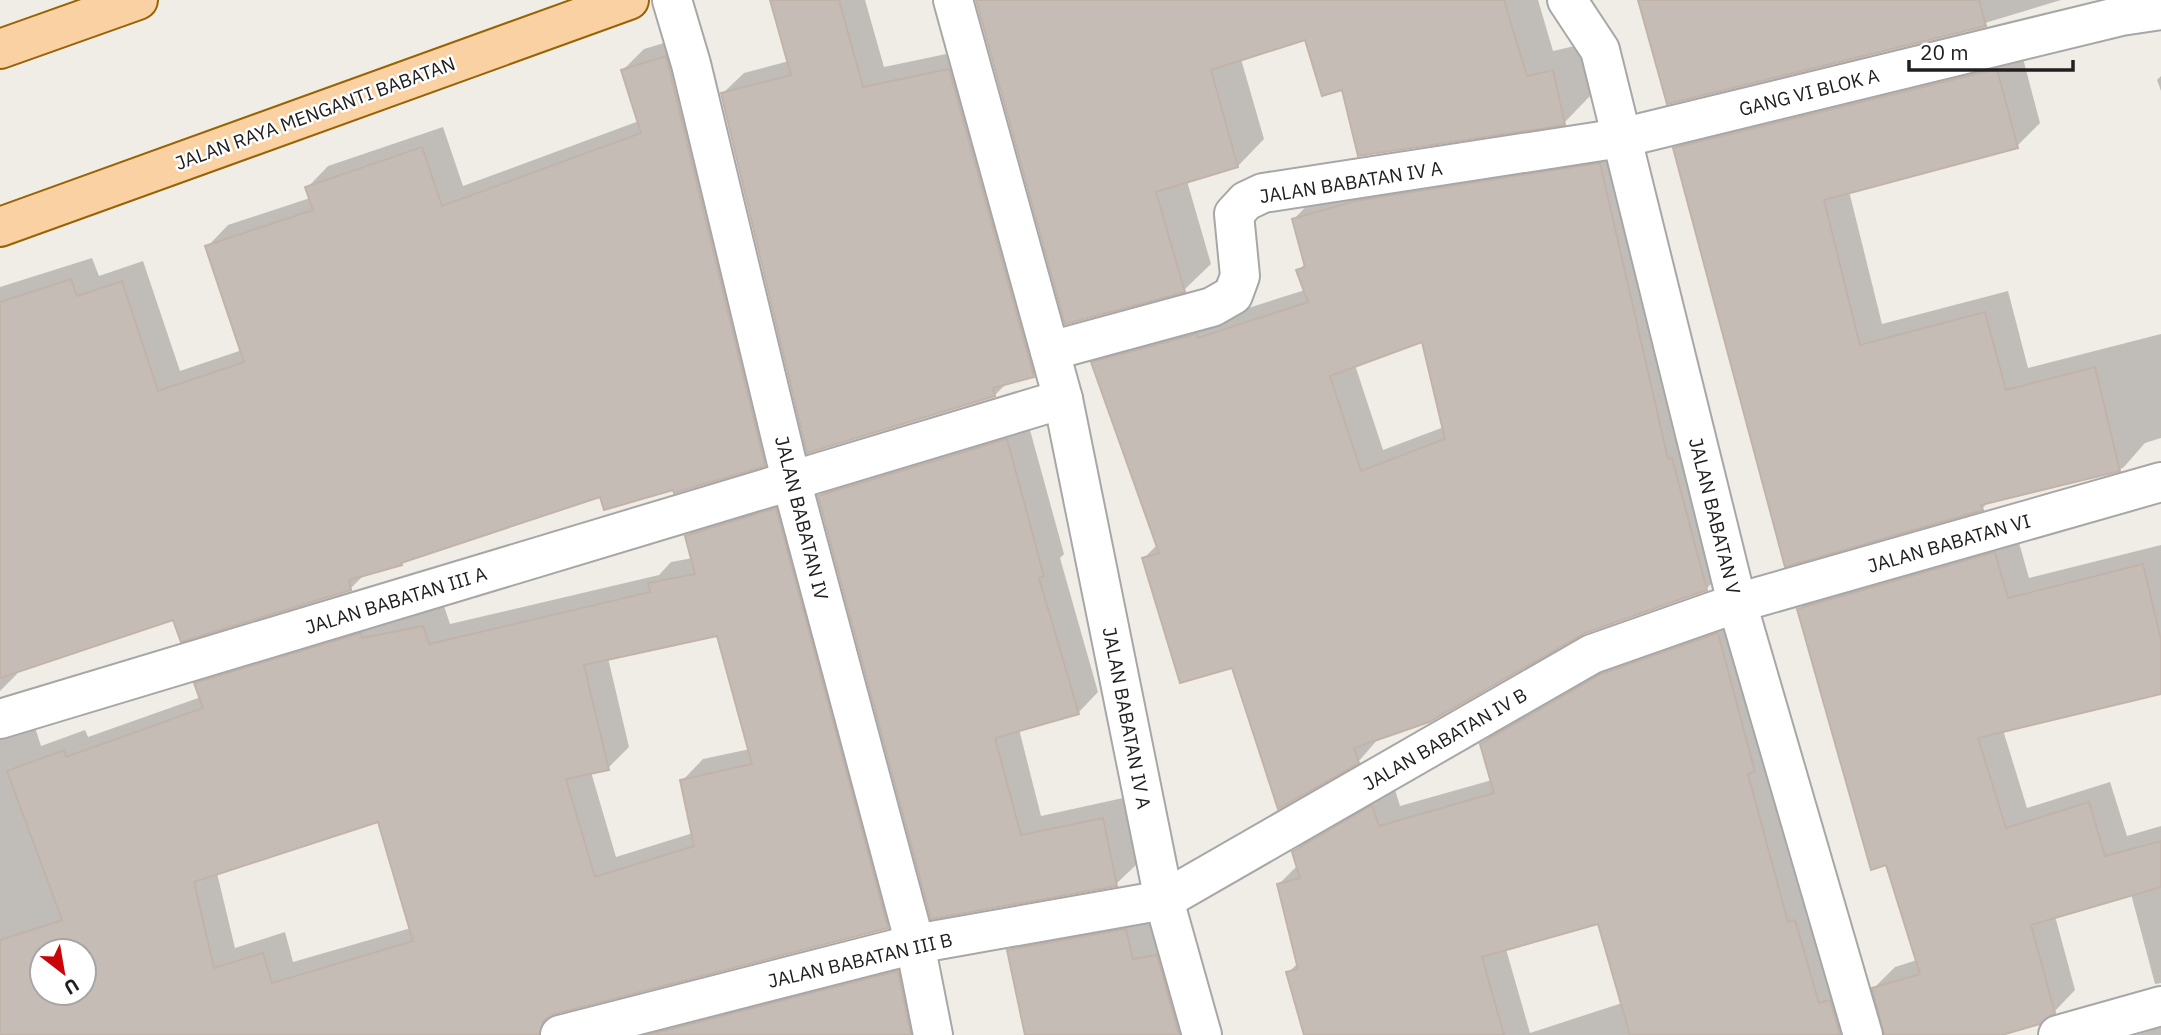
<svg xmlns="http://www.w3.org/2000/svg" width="2161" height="1035" viewBox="0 0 2161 1035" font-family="'IBM Plex Sans',sans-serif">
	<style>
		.shadow { fill: #0003; fill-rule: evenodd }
		.building { fill: #c5bcb6; stroke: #c2b3a9; stroke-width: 2; fill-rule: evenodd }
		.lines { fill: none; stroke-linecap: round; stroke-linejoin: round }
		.minor-casing { stroke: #a7a7a7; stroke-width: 42 }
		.major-casing { stroke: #986303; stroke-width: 42 }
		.minor { stroke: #fff; stroke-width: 38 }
		.major { stroke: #fad1a2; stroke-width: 38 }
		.labels { text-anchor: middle; stroke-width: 5; stroke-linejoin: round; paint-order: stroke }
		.street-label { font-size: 19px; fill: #202020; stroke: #fff }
	</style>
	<rect width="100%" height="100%" fill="#f0ede6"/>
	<g class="shadow">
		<path d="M 776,0 L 865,0 L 884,67 L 970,49 L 1055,355 L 1033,376 L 1007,383 L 995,395 L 722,94 L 744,73 L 789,61 Z"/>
		<path d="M 978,0 L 1538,0 L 1553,51 L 1579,45 L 1590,96 L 1564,123 L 1344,87 L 1306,38 L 1241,59 L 1264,139 L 1238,166 L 1187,181 L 1211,264 L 1184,290 Z"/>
		<path d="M 1640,0 L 2061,0 L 1985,23 Z"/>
		<path d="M 687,36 L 786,443 L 764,464 L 675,488 L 601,495 L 365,574 L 350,589 L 174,617 L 15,671 L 17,674 L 0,691 L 0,287 L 92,258 L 99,276 L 143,261 L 180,371 L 242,350 L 207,247 L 228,225 L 310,198 L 307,188 L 328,166 L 443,127 L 463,186 L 639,121 L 623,70 L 644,49 Z"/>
		<path d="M 2020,47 L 2040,123 L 2017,146 L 1849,191 L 1882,324 L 2008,291 L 2028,368 L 2161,334 L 2161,438 L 2145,443 L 2123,468 L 1989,501 L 1982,509 L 1675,148 L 1697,126 Z"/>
		<path d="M 2161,76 L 2161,91 L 2157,80 Z"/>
		<path d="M 1622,142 L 1728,567 L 1706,589 L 1584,632 L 1379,738 L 1358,762 L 1234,665 L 1144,558 L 1158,544 L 1093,363 L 1115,341 L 1220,317 L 1305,290 L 1298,271 L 1306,263 L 1294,219 L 1315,197 ZM 1424,340 L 1444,427 L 1383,450 L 1355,365 Z"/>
		<path d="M 1027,419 L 1064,554 L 1060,558 L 1098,692 L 1078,713 L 1019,729 L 1041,816 L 1123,798 L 1137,864 L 1116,884 L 932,917 L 820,496 L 840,476 Z"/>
		<path d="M 797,488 L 909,905 L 887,927 L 560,1011 L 559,1018 L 575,1035 L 0,1035 L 0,704 L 32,718 L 41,746 L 85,730 L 88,737 L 201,697 L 196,684 L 218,662 L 383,618 L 444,606 L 450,624 L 659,575 L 671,562 L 693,558 L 687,536 L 709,515 ZM 719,634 L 750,749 L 703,759 L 682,781 L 693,833 L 616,857 L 591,772 L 608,768 L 629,747 L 608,658 ZM 379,820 L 411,928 L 293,962 L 285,932 L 235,948 L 217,873 ZM 42,951 L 84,951 L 84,993 L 42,993 Z"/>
		<path d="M 2016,532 L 2029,578 L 2161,545 L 2161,692 L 2003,730 L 2027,808 L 2110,782 L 2127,836 L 2161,826 L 2161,983 L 2155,984 L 2131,894 L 2055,916 L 2075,990 L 2054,1012 L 1996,1035 L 1885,1035 L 1874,988 L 1895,967 L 1917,960 L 1888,863 L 1799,609 L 1820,588 Z"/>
		<path d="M 1740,613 L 1878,1035 L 1306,1035 L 1288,973 L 1298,963 L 1279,884 L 1298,865 L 1294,852 L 1315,831 L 1394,786 L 1400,806 L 1492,780 L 1482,744 L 1503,723 L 1624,653 ZM 1599,922 L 1622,1003 L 1530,1033 L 1506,949 Z"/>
		<path d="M 1147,909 L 1154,939 L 1178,935 L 1204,1035 L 1027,1035 L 1009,951 L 1030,929 Z"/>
		<path d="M 919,951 L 938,1029 L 954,1035 L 590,1035 Z"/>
		<path d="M 2161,1027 L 2161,1035 L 2136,1035 Z"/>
	</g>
	<g class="building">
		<path d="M 770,0 L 839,0 L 863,87 L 949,69 L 1034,377 L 993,388 L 995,396 L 807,453 L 721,93 L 791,75 Z"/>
		<path d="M 976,0 L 1504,0 L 1527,76 L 1553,70 L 1565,125 L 1358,156 L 1342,90 L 1322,96 L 1305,40 L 1211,70 L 1238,167 L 1156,192 L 1185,292 L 1065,324 Z"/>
		<path d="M 1638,0 L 1979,0 L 1986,26 L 1667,104 Z"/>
		<path d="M 666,56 L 765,466 L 674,493 L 673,490 L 604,510 L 600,497 L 401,563 L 402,565 L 349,580 L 351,590 L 181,642 L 173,620 L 0,678 L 0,302 L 71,279 L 77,296 L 122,281 L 158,391 L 244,362 L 205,246 L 313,210 L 305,187 L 422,147 L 442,206 L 641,133 L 621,70 Z"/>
		<path d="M 1997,69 L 2018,148 L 1824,200 L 1860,345 L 1985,312 L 2006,390 L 2095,367 L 2120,471 L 1981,505 L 1983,510 L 1785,567 L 1673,148 Z"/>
		<path d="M 1600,163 L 1668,459 L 1672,458 L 1707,590 L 1585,633 L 1429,722 L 1354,748 L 1359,763 L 1278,809 L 1232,668 L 1180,683 L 1142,558 L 1159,553 L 1091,362 L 1197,334 L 1198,338 L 1308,302 L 1296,270 L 1305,267 L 1292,219 L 1355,201 ZM 1422,342 L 1445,439 L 1361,471 L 1330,376 Z"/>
		<path d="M 1007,439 L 1044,576 L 1039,578 L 1079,714 L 995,738 L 1021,835 L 1103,818 L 1117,886 L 931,919 L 818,496 Z"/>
		<path d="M 776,508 L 888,928 L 555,1014 L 544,1020 L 539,1035 L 0,1035 L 0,940 L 62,920 L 7,771 L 64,750 L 66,757 L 203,708 L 194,683 L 361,633 L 362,638 L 423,626 L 429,644 L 650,592 L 648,583 L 695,574 L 685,536 ZM 717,636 L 752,764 L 680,780 L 694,846 L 595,877 L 566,779 L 609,770 L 584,665 ZM 378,822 L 413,941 L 272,983 L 263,953 L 214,968 L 194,882 ZM 42,951 L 84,951 L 84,993 L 42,993 Z"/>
		<path d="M 1995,552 L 2008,598 L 2143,564 L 2161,640 L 2161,694 L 1978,738 L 2006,828 L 2089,802 L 2105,856 L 2161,841 L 2161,887 L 2031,925 L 2055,1013 L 2040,1024 L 2002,1035 L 1884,1035 L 1872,988 L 1920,974 L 1886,865 L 1871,870 L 1797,609 Z"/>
		<path d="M 1718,633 L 1755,772 L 1748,774 L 1788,922 L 1795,920 L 1819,1003 L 1830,1000 L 1840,1035 L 1630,1035 L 1598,924 L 1482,957 L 1504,1035 L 1304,1035 L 1286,972 L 1298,969 L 1277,884 L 1300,878 L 1292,852 L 1372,805 L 1379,826 L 1494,793 L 1480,744 L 1601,674 Z"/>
		<path d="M 1126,929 L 1133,959 L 1157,955 L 1179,1035 L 1025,1035 L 1007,950 Z"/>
		<path d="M 898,971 L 911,1035 L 648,1035 Z"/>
	</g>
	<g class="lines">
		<defs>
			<g id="minor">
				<path d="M 672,0 L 691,64 L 791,480 L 915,944 L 933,1035"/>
				<path d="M 953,0 L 1063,399 L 1164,900 L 1202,1035"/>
				<path d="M 1567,0 L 1600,50 L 1737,603 L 1863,1035"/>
				<path d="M 1050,351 L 1212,307 L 1233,295 L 1240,276 L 1234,214 L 1246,201 L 1263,193 L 1621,138 L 2121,16 L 2161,10"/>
				<path d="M 0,719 L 1063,399"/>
				<path d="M 560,1035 L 915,944 L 1164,900 L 1592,654 L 1737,603 L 2161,482"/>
				<path d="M 2058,1035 L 2161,1006"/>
			</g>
			<g id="major">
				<path d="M 0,49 L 138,0"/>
				<path d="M 0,227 L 629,0"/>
			</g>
		</defs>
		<use href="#minor" class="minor-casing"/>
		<use href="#major" class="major-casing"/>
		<use href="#minor" class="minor"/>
		<use href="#major" class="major"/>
	</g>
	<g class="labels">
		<g class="street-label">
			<text transform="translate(1809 92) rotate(-14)" y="7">GANG VI BLOK A</text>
			<text transform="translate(315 113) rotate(-20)" y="7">JALAN RAYA MENGANTI BABATAN</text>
			<text transform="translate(1351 182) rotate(-9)" y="7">JALAN BABATAN IV A</text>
			<text transform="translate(1715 516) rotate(76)" y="7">JALAN BABATAN V</text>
			<text transform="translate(802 518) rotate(76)" y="7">JALAN BABATAN IV</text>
			<text transform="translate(1949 543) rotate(-16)" y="7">JALAN BABATAN VI</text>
			<text transform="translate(396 600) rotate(-17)" y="7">JALAN BABATAN III A</text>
			<text transform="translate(1127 718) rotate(79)" y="7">JALAN BABATAN IV A</text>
			<text transform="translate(1445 739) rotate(-30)" y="7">JALAN BABATAN IV B</text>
			<text transform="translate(860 960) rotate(-13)" y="7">JALAN BABATAN III B</text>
		</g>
	</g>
	<g transform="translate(63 972) rotate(149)"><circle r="33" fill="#ffffff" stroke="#a6a6a6" stroke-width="2"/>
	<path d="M0-5L12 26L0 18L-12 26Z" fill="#cb040a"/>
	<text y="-10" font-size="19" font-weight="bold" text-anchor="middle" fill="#202020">U</text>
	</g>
	<path d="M1909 60v10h164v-10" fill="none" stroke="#202020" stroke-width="3.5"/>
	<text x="1920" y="60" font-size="21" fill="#202020" stroke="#ffffff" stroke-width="5" paint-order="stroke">20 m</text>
</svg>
